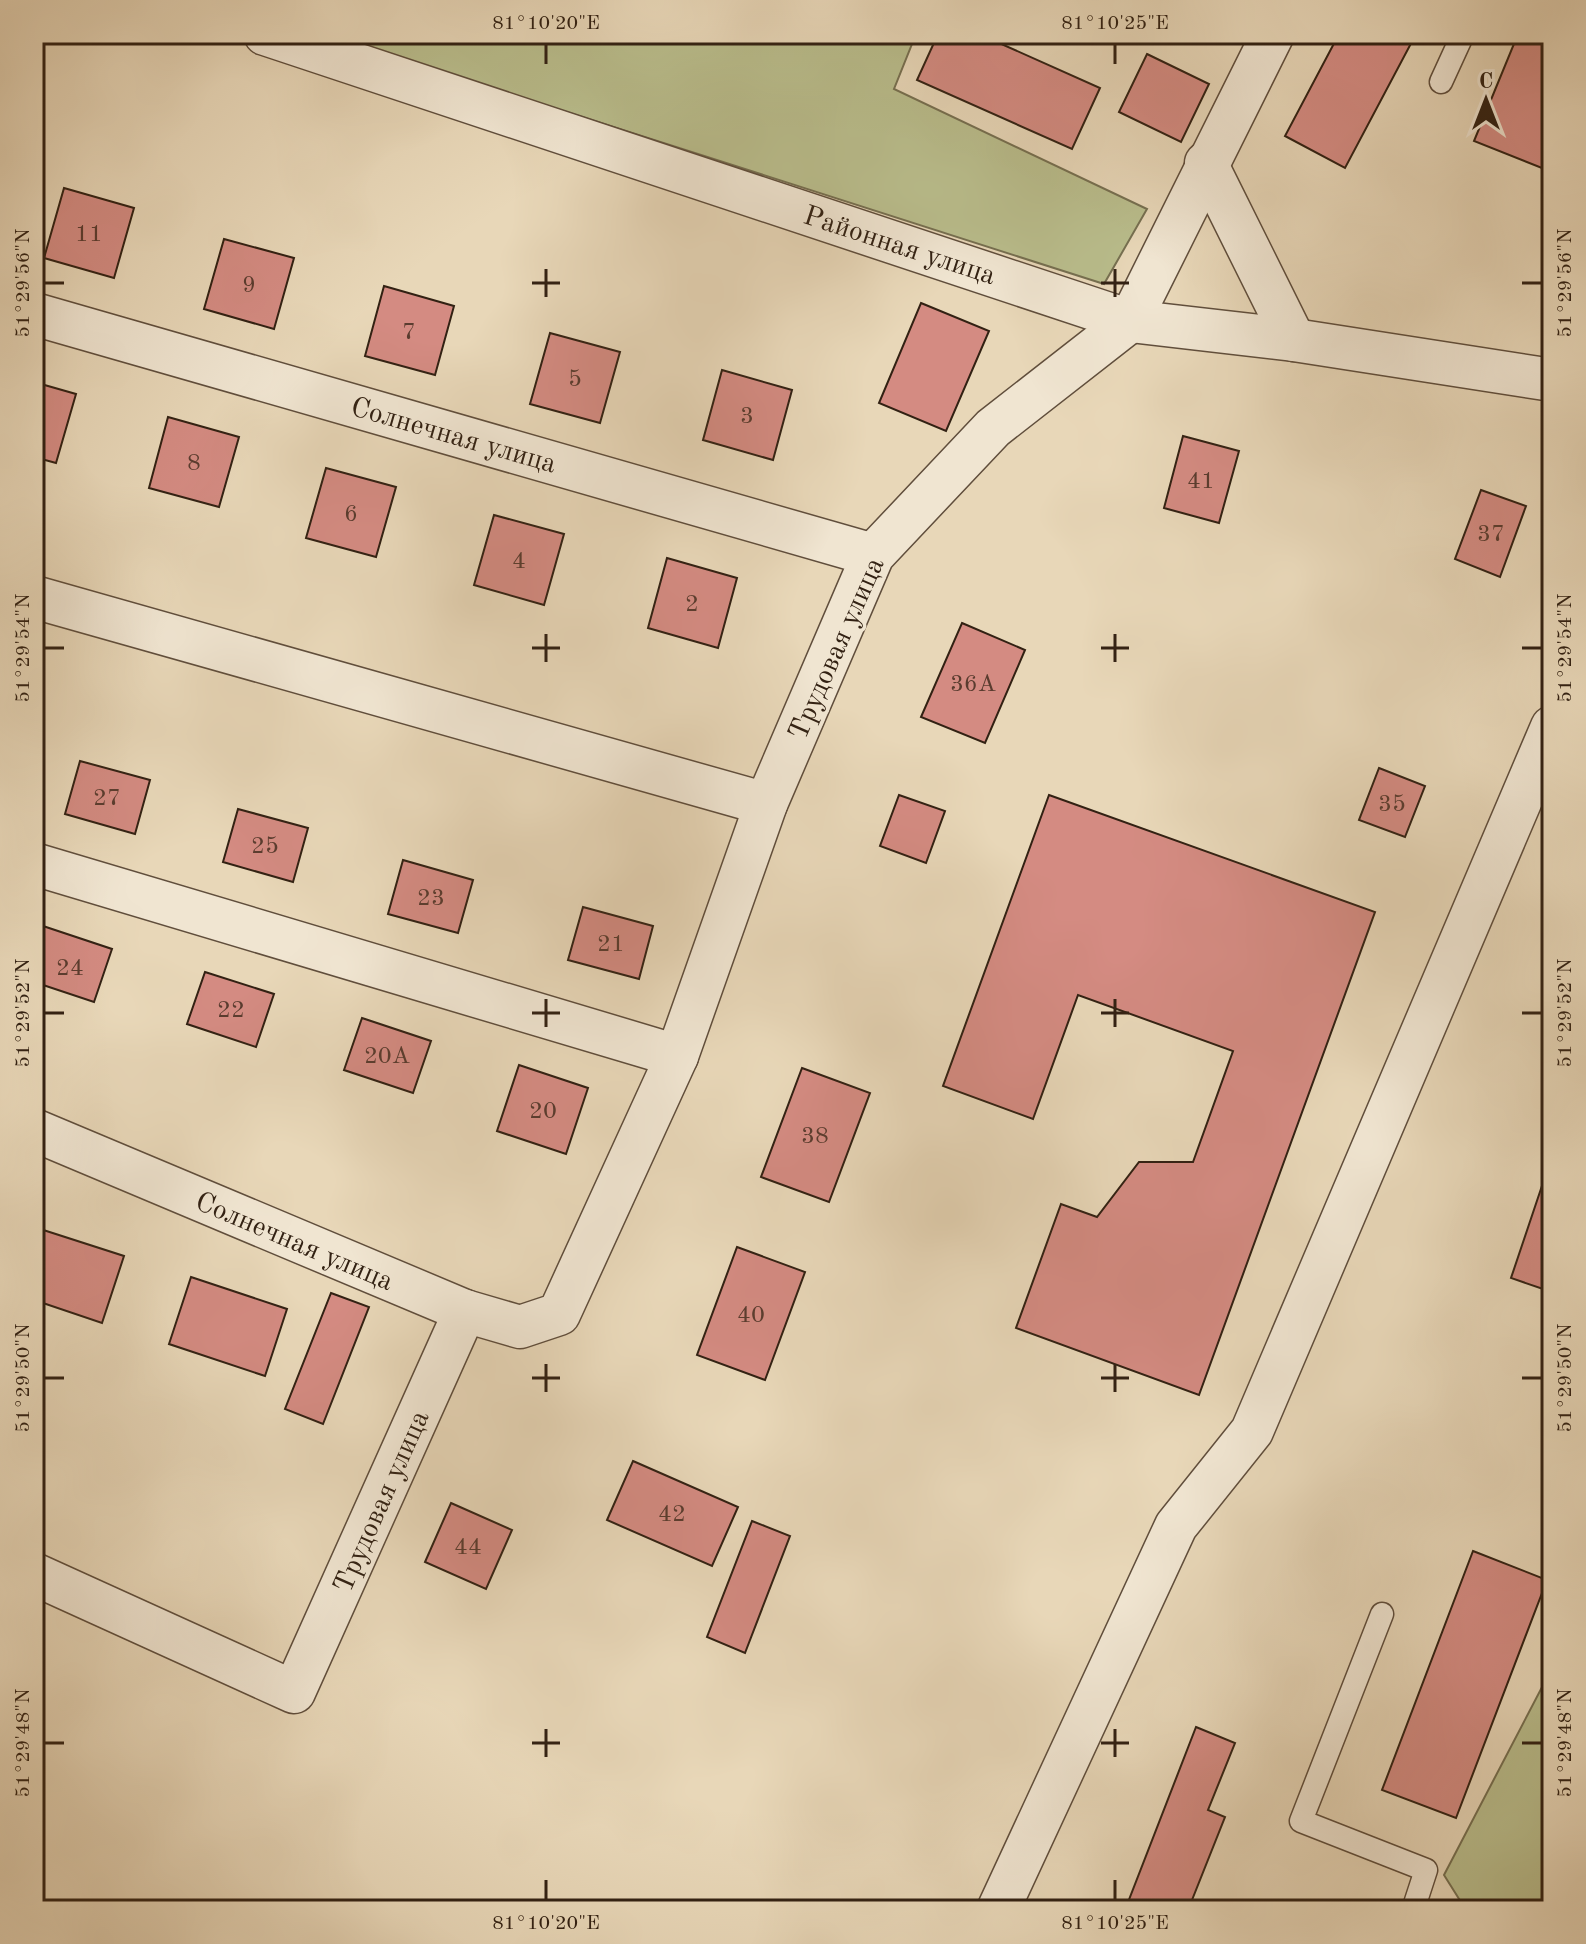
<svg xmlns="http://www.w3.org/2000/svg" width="1586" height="1944" viewBox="0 0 1586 1944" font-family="'Old Standard TT',serif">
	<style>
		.green { fill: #b9bd8c; stroke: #766f50; stroke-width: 2 }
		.building { fill: #d48b82; stroke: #322113; stroke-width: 2 }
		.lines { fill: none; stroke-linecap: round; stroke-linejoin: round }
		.service-casing { stroke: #604e3c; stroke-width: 25 }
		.minor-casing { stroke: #604e3c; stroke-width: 45 }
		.service { stroke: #f0e5d1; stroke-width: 22 }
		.minor { stroke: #f0e5d1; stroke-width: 42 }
		.ticks { fill: none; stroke: #322113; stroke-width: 3 }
		.labels { text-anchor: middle; stroke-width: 7; stroke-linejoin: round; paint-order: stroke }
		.number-label { font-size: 24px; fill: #5a3c2f }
		.street-label { font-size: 28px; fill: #322113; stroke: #f0e5d1 }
		.neatline { fill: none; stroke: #322113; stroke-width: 3 }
		.ticks-label { font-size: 20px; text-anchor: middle; fill: #322113 }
	</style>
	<rect width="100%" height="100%" fill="#e8d7b8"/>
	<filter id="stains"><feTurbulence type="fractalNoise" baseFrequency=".0025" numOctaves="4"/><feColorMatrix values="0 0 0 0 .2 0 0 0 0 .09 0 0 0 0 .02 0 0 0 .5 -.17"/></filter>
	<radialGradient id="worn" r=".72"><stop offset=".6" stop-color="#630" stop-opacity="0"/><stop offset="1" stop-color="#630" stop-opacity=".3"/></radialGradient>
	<g class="green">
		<path d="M 323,34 L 916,34 L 894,89 L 1147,209 L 1104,284 Z"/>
		<path d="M 1552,1668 L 1552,1910 L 1466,1910 L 1444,1875 Z"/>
	</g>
	<g class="building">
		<path d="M 938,34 L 979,34 L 1100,88 L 1072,149 L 917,80 Z"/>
		<path d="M 1339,34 L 1416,34 L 1345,168 L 1285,136 Z"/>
		<path d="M 1518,34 L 1552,34 L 1552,172 L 1474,141 Z"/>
		<path d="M 1147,54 L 1209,84 L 1181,142 L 1119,112 Z"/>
		<path d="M 64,188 L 134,208 L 114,278 L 44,258 Z"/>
		<path d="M 224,239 L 294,258 L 274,329 L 204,309 Z"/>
		<path d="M 384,286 L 454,306 L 435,375 L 365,356 Z"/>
		<path d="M 921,303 L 989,331 L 946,431 L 879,403 Z"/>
		<path d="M 550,333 L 620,352 L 600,423 L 530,404 Z"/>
		<path d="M 722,370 L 792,390 L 773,460 L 703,440 Z"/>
		<path d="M 34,382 L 76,394 L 56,463 L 34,457 Z"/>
		<path d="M 168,417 L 239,437 L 219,507 L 149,488 Z"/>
		<path d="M 1183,436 L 1239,451 L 1219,523 L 1164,508 Z"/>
		<path d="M 326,468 L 396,487 L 376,557 L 306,538 Z"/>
		<path d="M 1481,490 L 1526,506 L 1500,577 L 1455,559 Z"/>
		<path d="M 494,515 L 564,534 L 544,605 L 474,585 Z"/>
		<path d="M 667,558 L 737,578 L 718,648 L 648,628 Z"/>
		<path d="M 962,623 L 1025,650 L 985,743 L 921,717 Z"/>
		<path d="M 80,761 L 150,780 L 135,834 L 65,814 Z"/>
		<path d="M 1379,768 L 1425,786 L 1405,837 L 1359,820 Z"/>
		<path d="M 899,795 L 945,811 L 926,863 L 880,846 Z"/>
		<path d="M 1049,795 L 1375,912 L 1199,1395 L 1016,1328 L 1061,1204 L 1097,1217 L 1139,1162 L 1193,1162 L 1233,1051 L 1078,995 L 1033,1119 L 943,1086 Z"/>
		<path d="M 238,809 L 308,828 L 293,882 L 223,862 Z"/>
		<path d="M 403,860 L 473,880 L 458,933 L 388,914 Z"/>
		<path d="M 583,907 L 653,926 L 639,979 L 568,960 Z"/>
		<path d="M 43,926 L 112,949 L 94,1002 L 34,982 L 34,953 Z"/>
		<path d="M 205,972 L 274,994 L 256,1047 L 187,1024 Z"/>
		<path d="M 362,1018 L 431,1041 L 413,1093 L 344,1070 Z"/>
		<path d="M 519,1065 L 588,1088 L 566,1154 L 497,1131 Z"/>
		<path d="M 802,1068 L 870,1093 L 829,1202 L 761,1177 Z"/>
		<path d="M 1552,1156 L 1552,1292 L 1511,1278 Z"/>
		<path d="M 34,1227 L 124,1256 L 102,1323 L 34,1300 Z"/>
		<path d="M 737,1247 L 805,1272 L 765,1380 L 697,1355 Z"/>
		<path d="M 191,1277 L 287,1309 L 265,1376 L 169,1344 Z"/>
		<path d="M 331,1293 L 369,1307 L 323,1424 L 285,1409 Z"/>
		<path d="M 633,1461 L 738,1507 L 712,1566 L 607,1520 Z"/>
		<path d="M 451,1503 L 512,1530 L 486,1589 L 425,1562 Z"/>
		<path d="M 752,1521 L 790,1536 L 745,1653 L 707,1637 Z"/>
		<path d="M 1473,1551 L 1547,1580 L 1456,1818 L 1382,1790 Z"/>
		<path d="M 1196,1727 L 1235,1743 L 1208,1810 L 1225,1817 L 1188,1910 L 1125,1910 Z"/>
	</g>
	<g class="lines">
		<defs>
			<g id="service">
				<path d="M 1441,82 L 1463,34"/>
				<path d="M 1382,1614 L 1301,1821 L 1426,1870 L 1413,1910"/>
			</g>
			<g id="minor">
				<path d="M 265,34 L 1130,321 L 1294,340 L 1552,380"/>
				<path d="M 1206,163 L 1294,340"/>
				<path d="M 34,314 L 873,555"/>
				<path d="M 34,597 L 766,804"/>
				<path d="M 34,864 L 677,1056"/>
				<path d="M 34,1130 L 465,1311 L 520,1327 L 559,1314 L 677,1056 L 766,804 L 873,555 L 993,428 L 1130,321 L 1273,34"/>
				<path d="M 34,1574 L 294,1692 L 465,1311"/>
				<path d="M 998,1910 L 1176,1526 L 1252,1431 L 1552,727"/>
			</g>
		</defs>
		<use href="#service" class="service-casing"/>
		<use href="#minor" class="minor-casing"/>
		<use href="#service" class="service"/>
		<use href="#minor" class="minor"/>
	</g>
	<path class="ticks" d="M 546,44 L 546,64M 1115,44 L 1115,64M 546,269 L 546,297M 1115,269 L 1115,297M 44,283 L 64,283M 532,283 L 560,283M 1101,283 L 1129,283M 1522,283 L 1542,283M 546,634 L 546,662M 1115,634 L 1115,662M 44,648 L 64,648M 532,648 L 560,648M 1101,648 L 1129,648M 1522,648 L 1542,648M 546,999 L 546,1027M 1115,999 L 1115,1027M 44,1013 L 64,1013M 532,1013 L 560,1013M 1101,1013 L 1129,1013M 1522,1013 L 1542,1013M 546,1364 L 546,1392M 1115,1364 L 1115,1392M 44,1378 L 64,1378M 532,1378 L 560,1378M 1101,1378 L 1129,1378M 1522,1378 L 1542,1378M 546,1729 L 546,1757M 1115,1729 L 1115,1757M 44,1743 L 64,1743M 532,1743 L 560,1743M 1101,1743 L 1129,1743M 1522,1743 L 1542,1743M 546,1880 L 546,1900M 1115,1880 L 1115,1900"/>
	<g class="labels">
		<g class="number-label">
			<text x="89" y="241">11</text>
			<text x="249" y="292">9</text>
			<text x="409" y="339">7</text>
			<text x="575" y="386">5</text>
			<text x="747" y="423">3</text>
			<text x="194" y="470">8</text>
			<text x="1201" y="488">41</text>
			<text x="351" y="521">6</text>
			<text x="1491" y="541">37</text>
			<text x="519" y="568">4</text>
			<text x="692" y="611">2</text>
			<text x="973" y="691">36А</text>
			<text x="107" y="805">27</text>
			<text x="1392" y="811">35</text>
			<text x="265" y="853">25</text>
			<text x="431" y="905">23</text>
			<text x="611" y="951">21</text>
			<text x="70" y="975">24</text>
			<text x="231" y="1017">22</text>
			<text x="387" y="1063">20А</text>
			<text x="543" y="1118">20</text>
			<text x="815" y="1143">38</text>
			<text x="751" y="1322">40</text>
			<text x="672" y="1521">42</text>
			<text x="468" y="1554">44</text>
		</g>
		<g class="street-label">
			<text transform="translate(900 244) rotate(18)" y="10">Районная улица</text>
			<text transform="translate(454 434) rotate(16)" y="10">Солнечная улица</text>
			<text transform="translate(835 648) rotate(-66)" y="10">Трудовая улица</text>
			<text transform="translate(295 1240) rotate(23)" y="10">Солнечная улица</text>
			<text transform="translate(380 1501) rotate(-66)" y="10">Трудовая улица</text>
		</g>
	</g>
	<rect width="1586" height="1944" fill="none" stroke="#e8d7b8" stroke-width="88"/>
	<g transform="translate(1486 100)" stroke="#f0e5d1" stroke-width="6" paint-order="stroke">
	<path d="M0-6L14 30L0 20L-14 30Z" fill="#322113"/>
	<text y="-12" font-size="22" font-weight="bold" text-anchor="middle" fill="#322113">С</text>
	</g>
	<rect x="44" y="44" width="1498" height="1856" class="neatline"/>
	<g class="ticks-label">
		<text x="546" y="29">81°10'20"E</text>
		<text x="1115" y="29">81°10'25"E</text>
		<text transform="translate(22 283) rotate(-90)" y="7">51°29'56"N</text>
		<text transform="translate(1564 283) rotate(-90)" y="7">51°29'56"N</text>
		<text transform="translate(22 648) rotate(-90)" y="7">51°29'54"N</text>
		<text transform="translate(1564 648) rotate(-90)" y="7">51°29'54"N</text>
		<text transform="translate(22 1013) rotate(-90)" y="7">51°29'52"N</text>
		<text transform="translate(1564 1013) rotate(-90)" y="7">51°29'52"N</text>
		<text transform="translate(22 1378) rotate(-90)" y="7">51°29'50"N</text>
		<text transform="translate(1564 1378) rotate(-90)" y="7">51°29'50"N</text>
		<text transform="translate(22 1743) rotate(-90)" y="7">51°29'48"N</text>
		<text transform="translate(1564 1743) rotate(-90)" y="7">51°29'48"N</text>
		<text x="546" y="1929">81°10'20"E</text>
		<text x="1115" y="1929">81°10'25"E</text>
	</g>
	<rect width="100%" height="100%" filter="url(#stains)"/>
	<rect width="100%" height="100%" fill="url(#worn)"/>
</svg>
